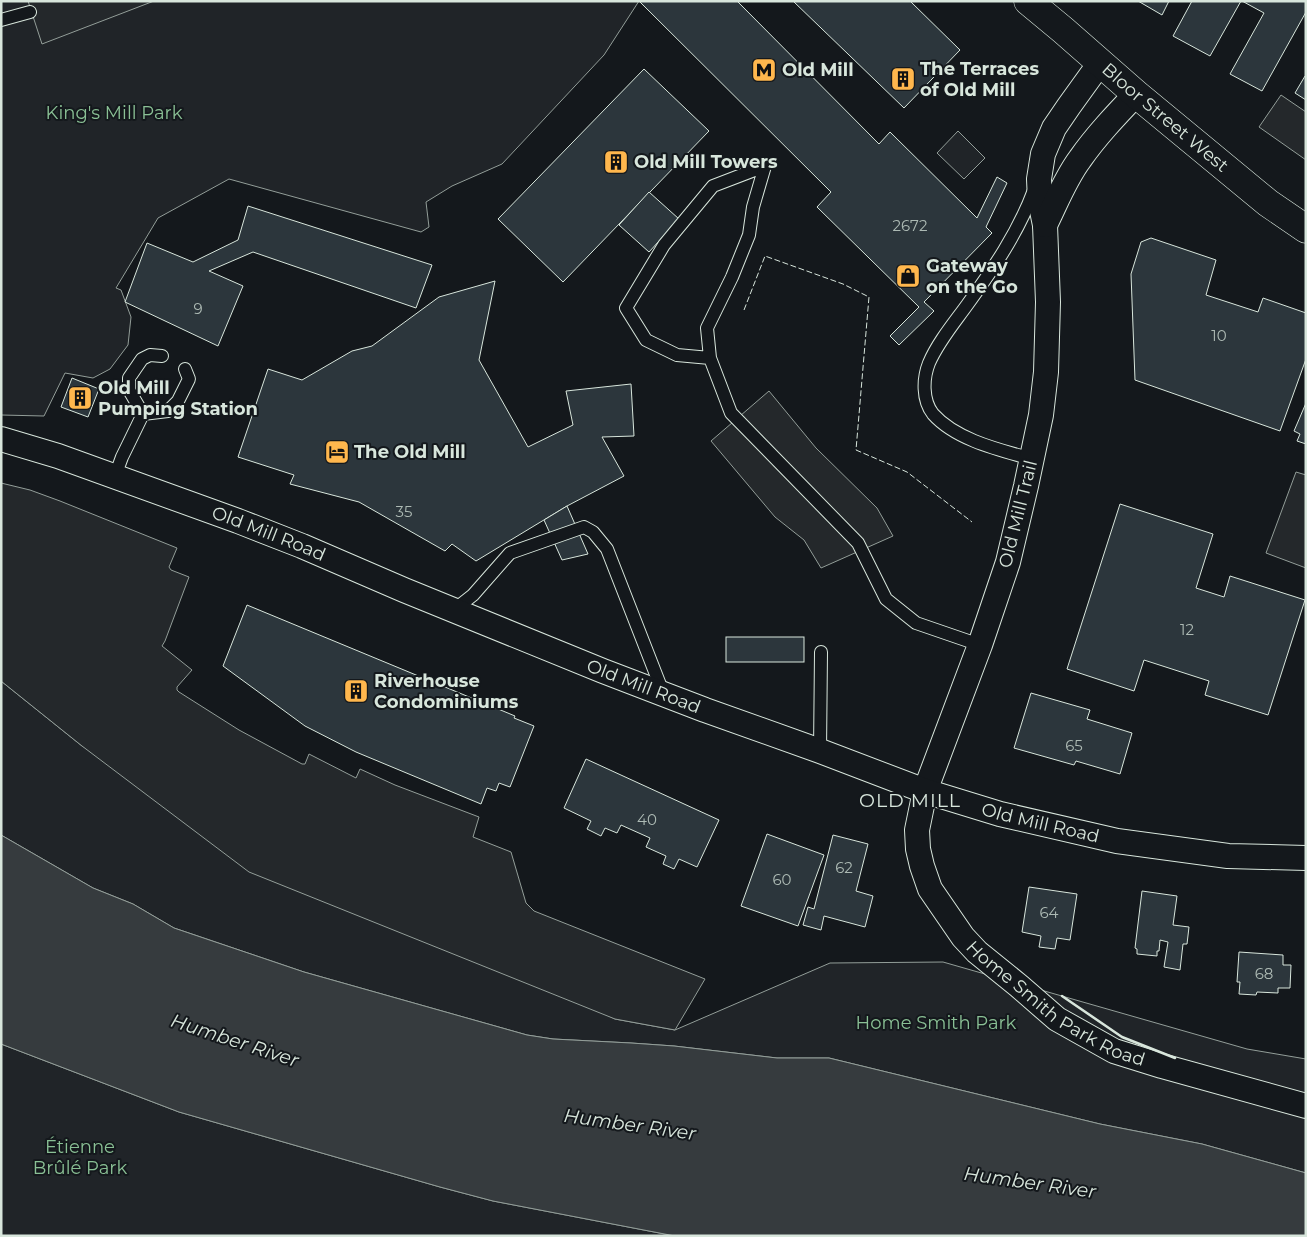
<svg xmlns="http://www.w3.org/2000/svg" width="1307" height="1237" viewBox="0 0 1307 1237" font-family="Montserrat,sans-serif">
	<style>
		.green { fill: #202428; stroke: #939e99 }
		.parking { fill: #24282b; stroke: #939e99 }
		.water { fill: #363b3e; stroke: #939e99 }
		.building { fill: #2c363c; stroke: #d8e6dc }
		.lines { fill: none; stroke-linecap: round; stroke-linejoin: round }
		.service-casing { stroke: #d8e6dc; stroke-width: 14 }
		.minor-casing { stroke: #d8e6dc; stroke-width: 26 }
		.primary-casing { stroke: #d8e6dc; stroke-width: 29 }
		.service { stroke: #14181c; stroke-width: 12 }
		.minor { stroke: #14181c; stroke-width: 24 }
		.primary { stroke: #14181c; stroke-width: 28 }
		.fence { stroke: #d8e6dc; stroke-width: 1; stroke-dasharray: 6 2.5; stroke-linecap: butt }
		.wall { stroke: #d8e6dc; stroke-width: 2.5 }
		.labels { text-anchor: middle; stroke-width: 4; stroke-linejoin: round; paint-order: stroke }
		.number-label { font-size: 15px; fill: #adbab4 }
		.poi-label { font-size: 18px; font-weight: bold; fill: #d8e6dc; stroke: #14181c; text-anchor: start }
		.park-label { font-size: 18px; fill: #8ac095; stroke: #14181c }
		.street-label { font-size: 18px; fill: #d8e6dc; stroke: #14181c }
		.neighbourhood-label { font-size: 19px; letter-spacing: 1px; fill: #d8e6dc; stroke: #14181c }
		.water-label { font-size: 19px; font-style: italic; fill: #d8e6dc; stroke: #14181c }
	</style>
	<rect width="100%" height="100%" fill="#14181c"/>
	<g class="green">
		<path d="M 1,1 L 639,1 L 604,55 L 502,164 L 452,186 L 426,202 L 429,227 L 421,232 L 229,179 L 158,218 L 116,288 L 121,290 L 131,317 L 128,345 L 110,369 L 93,378 L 65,373 L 44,416 L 1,415 Z"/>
		<path d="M 958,131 L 985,158 L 964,179 L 937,153 Z"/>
		<path d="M 1,681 L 82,746 L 615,1019 L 675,1030 L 830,963 L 943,962 L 1247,1049 L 1306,1059 L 1306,1173 L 1202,1144 L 1100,1124 L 829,1058 L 777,1058 L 674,1046 L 631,1043 L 553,1039 L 527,1035 L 304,972 L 174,928 L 133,904 L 93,888 L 1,835 Z"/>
		<path d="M 1,1044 L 179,1112 L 440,1187 L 493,1201 L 675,1236 L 1,1236 Z"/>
	</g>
	<g class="parking">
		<path d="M 28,1 L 154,1 L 42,44 Z"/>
		<path d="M 1281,95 L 1306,112 L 1306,160 L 1259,127 Z"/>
		<path d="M 769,391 L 816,448 L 877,508 L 893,536 L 821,568 L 804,540 L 775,517 L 711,441 Z"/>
		<path d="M 1296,472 L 1306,475 L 1306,568 L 1266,553 Z"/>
		<path d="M 1,483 L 30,490 L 60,501 L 177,548 L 169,567 L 171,570 L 189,577 L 165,641 L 162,646 L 192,670 L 177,687 L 177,690 L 179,692 L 239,730 L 302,764 L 305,764 L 309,754 L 356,778 L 360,769 L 395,785 L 479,817 L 473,837 L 511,852 L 526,903 L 534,911 L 705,979 L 675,1030 L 615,1019 L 249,872 L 82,746 L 1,681 Z"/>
	</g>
	<path class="water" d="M 1,835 L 93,888 L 133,904 L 174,928 L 304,972 L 527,1035 L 553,1039 L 631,1043 L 674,1046 L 777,1058 L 829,1058 L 1100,1124 L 1202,1144 L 1306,1173 L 1306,1236 L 675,1236 L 493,1201 L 440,1187 L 179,1112 L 1,1044 Z"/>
	<g class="building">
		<path d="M 639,1 L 737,1 L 879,144 L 890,132 L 977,218 L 997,177 L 1007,183 L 986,227 L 992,233 L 924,302 L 934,311 L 899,345 L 890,336 L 919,307 L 817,207 L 831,192 Z"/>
		<path d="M 793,1 L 910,1 L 960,50 L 904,108 Z"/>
		<path d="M 1138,1 L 1169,1 L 1162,15 Z"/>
		<path d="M 1192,1 L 1241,1 L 1210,56 L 1173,36 Z"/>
		<path d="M 1242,1 L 1306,1 L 1306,12 L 1262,91 L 1230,74 L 1264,13 Z"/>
		<path d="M 644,69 L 709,131 L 563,282 L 498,219 Z"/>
		<path d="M 1305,76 L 1306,77 L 1306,100 L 1295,93 Z"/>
		<path d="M 649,192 L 679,219 L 649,252 L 619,225 Z"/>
		<path d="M 248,206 L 432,265 L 416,308 L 253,252 L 209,271 L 243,286 L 218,346 L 125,302 L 147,243 L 193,262 L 238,240 Z"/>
		<path d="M 1151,238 L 1216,260 L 1206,295 L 1258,312 L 1263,298 L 1306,313 L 1306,359 L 1280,431 L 1135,380 L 1131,274 L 1141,242 Z"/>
		<path d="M 495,281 L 479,360 L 528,447 L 573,425 L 566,391 L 631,384 L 634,436 L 602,437 L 624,476 L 567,506 L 476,561 L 452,544 L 445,551 L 359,502 L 290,484 L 294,475 L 238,457 L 268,369 L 302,380 L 352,351 L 372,346 L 439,297 Z"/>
		<path d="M 72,378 L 99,389 L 88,417 L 61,407 Z"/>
		<path d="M 1306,403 L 1306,444 L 1297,441 L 1300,434 L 1294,431 Z"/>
		<path d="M 1120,504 L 1213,534 L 1196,588 L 1224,597 L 1230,576 L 1305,600 L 1268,715 L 1205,695 L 1209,681 L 1144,660 L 1134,691 L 1067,669 Z"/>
		<path d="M 567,506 L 588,554 L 562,560 L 544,520 Z"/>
		<path d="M 247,605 L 515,716 L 514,718 L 534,726 L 510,787 L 499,783 L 496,791 L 487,788 L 481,804 L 356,752 L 305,726 L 223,666 Z"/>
		<rect x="726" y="637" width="78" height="25"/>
		<path d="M 1031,693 L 1090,710 L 1087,719 L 1132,733 L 1120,774 L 1076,761 L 1074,765 L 1014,748 Z"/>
		<path d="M 586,759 L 719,820 L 697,867 L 679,859 L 674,869 L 663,864 L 666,856 L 646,847 L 650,838 L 621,825 L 617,833 L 605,828 L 601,836 L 587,829 L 591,821 L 564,808 Z"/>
		<path d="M 767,834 L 824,855 L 798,926 L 741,906 Z"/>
		<path d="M 833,835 L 868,844 L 856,891 L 873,896 L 865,927 L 824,916 L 821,930 L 803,925 L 808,907 L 814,909 Z"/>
		<path d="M 1029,887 L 1077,894 L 1070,940 L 1057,938 L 1055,949 L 1039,947 L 1041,936 L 1022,932 Z"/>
		<path d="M 1142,891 L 1177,896 L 1173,925 L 1189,927 L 1187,944 L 1183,944 L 1180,970 L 1164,967 L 1168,942 L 1160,940 L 1159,951 L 1157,951 L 1157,956 L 1137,954 L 1137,949 L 1135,948 Z"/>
		<path d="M 1239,952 L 1283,955 L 1283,965 L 1291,965 L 1290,988 L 1278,988 L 1278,993 L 1257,992 L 1256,995 L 1239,994 L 1240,982 L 1237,982 Z"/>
	</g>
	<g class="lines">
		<defs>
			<g id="service">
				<path d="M 1,20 L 30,12"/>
				<path d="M 162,356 L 150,355 L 142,359 L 129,378 L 129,390 L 143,414 L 168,411 L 178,401 L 189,379 L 185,369"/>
				<path d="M 710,358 L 677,355 L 646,340 L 626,308 L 664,245 L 713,186 L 765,166 L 753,207 L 749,235 L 732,277 L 707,328 L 710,358 L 731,413 L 858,543 L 886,599 L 916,623 L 980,645"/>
				<path d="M 1032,459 C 1000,450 956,440 933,414 C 922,400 923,378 929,363 C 938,342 954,323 967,305 C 993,269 1018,233 1034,190"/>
				<path d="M 115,476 L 122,457 L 143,414"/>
				<path d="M 454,610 L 473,595 L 510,553 L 584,527 L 593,532 L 607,549 L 664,695"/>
				<path d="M 820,751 L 821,652"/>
			</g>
			<g id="minor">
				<path id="s1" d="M 1100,63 L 1069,106 L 1054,128 L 1043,154 L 1039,179 L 1040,201 L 1045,225 L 1048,302 L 1046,372 L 1041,415 L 1026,486 L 1008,562 L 980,645 L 925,791 L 917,830 L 918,849 L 922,866 L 930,889 L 963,937 L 977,952 L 1019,986 L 1057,1019 L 1114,1051 L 1162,1066 L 1306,1106"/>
				<path d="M 1045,225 C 1056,203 1065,179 1080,159 C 1096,136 1116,115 1136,94"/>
				<path id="s2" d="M 1,439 L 58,456 L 238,521 L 302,546 L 404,590 L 603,671 L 705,710 L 820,751 L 925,791 L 1000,814 L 1117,841 L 1228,856 L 1306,858"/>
			</g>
			<g id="primary">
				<path id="s3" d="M 1028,1 L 1063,30 L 1136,94 L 1268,203 L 1306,229"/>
			</g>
		</defs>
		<use href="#service" class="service-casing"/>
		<use href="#minor" class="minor-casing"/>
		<use href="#primary" class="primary-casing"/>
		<use href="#service" class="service"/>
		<use href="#minor" class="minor"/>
		<use href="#primary" class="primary"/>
		<path class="fence" d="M 744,310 L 765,256 L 843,284 L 869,297 L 856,450 L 907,472 L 972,522"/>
		<path class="wall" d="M 1062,996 L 1122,1037 L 1175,1058"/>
	</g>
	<defs>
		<symbol id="metro-square" viewBox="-11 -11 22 22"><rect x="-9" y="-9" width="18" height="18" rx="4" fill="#ffb74d" stroke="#14181c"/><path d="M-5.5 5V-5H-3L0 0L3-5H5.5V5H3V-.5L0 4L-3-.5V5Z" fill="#111"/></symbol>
		<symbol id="building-square" viewBox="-11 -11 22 22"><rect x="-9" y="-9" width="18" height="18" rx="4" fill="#ffb74d" stroke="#14181c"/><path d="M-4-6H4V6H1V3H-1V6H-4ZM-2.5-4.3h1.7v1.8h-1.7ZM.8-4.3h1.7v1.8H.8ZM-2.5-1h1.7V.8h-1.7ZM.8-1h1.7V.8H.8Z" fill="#111"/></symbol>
		<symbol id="shop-square" viewBox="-11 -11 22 22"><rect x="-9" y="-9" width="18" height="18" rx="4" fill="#ffb74d" stroke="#14181c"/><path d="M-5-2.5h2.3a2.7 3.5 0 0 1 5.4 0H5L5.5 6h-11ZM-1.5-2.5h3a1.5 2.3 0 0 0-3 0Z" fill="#111"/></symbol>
		<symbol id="hotel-square" viewBox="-11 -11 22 22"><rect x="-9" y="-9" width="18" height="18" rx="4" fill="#ffb74d" stroke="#14181c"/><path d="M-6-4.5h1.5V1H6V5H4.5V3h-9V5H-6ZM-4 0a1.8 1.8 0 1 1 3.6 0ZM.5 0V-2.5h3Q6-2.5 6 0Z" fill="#111"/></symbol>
	</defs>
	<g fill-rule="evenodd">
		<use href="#metro-square" x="750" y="56" width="28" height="28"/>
		<use href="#building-square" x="889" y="65" width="28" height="28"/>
		<use href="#building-square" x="602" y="148" width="28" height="28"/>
		<use href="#shop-square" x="894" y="262" width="28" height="28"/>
		<use href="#building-square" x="66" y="384" width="28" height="28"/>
		<use href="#hotel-square" x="323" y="438" width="28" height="28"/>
		<use href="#building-square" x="342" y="677" width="28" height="28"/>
	</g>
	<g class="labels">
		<g class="number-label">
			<text x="910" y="231">2672</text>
			<text x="198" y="314">9</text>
			<text x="1219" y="341">10</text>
			<text x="404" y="517">35</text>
			<text x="1187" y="635">12</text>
			<text x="1074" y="751">65</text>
			<text x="647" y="825">40</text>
			<text x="844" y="873">62</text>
			<text x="782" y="885">60</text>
			<text x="1049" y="918">64</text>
			<text x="1264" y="979">68</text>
		</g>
		<g class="poi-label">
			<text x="920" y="75">The Terraces<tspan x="920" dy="21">of Old Mill</tspan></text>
			<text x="782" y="76">Old Mill</text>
			<text x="634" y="168">Old Mill Towers</text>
			<text x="926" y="272">Gateway<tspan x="926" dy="21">on the Go</tspan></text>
			<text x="98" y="394">Old Mill<tspan x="98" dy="21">Pumping Station</tspan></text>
			<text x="354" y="458">The Old Mill</text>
			<text x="374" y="687">Riverhouse<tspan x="374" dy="21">Condominiums</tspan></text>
		</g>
		<g class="park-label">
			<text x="114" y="119">King's Mill Park</text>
			<text x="936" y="1029">Home Smith Park</text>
			<text x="80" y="1153">Étienne<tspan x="80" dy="21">Brûlé Park</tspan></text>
		</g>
		<g class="street-label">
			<text dy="6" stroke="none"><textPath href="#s3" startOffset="180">Bloor Street West</textPath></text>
			<text transform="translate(1018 514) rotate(-76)" y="6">Old Mill Trail</text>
			<text dy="6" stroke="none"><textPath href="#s2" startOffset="284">Old Mill Road</textPath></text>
			<text dy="6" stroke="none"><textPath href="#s2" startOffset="689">Old Mill Road</textPath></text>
			<text dy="6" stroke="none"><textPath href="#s2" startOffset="1109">Old Mill Road</textPath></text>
			<text dy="6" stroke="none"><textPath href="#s1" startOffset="1039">Home Smith Park Road</textPath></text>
		</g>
		<g class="neighbourhood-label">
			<text x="910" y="807">OLD MILL</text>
		</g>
		<g class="water-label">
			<text transform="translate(235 1040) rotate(18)" y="7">Humber River</text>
			<text transform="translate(630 1124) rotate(8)" y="7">Humber River</text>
			<text transform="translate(1030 1182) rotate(8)" y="7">Humber River</text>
		</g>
	</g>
	<rect width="1307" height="1237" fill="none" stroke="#d8e6dc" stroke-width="5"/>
</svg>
